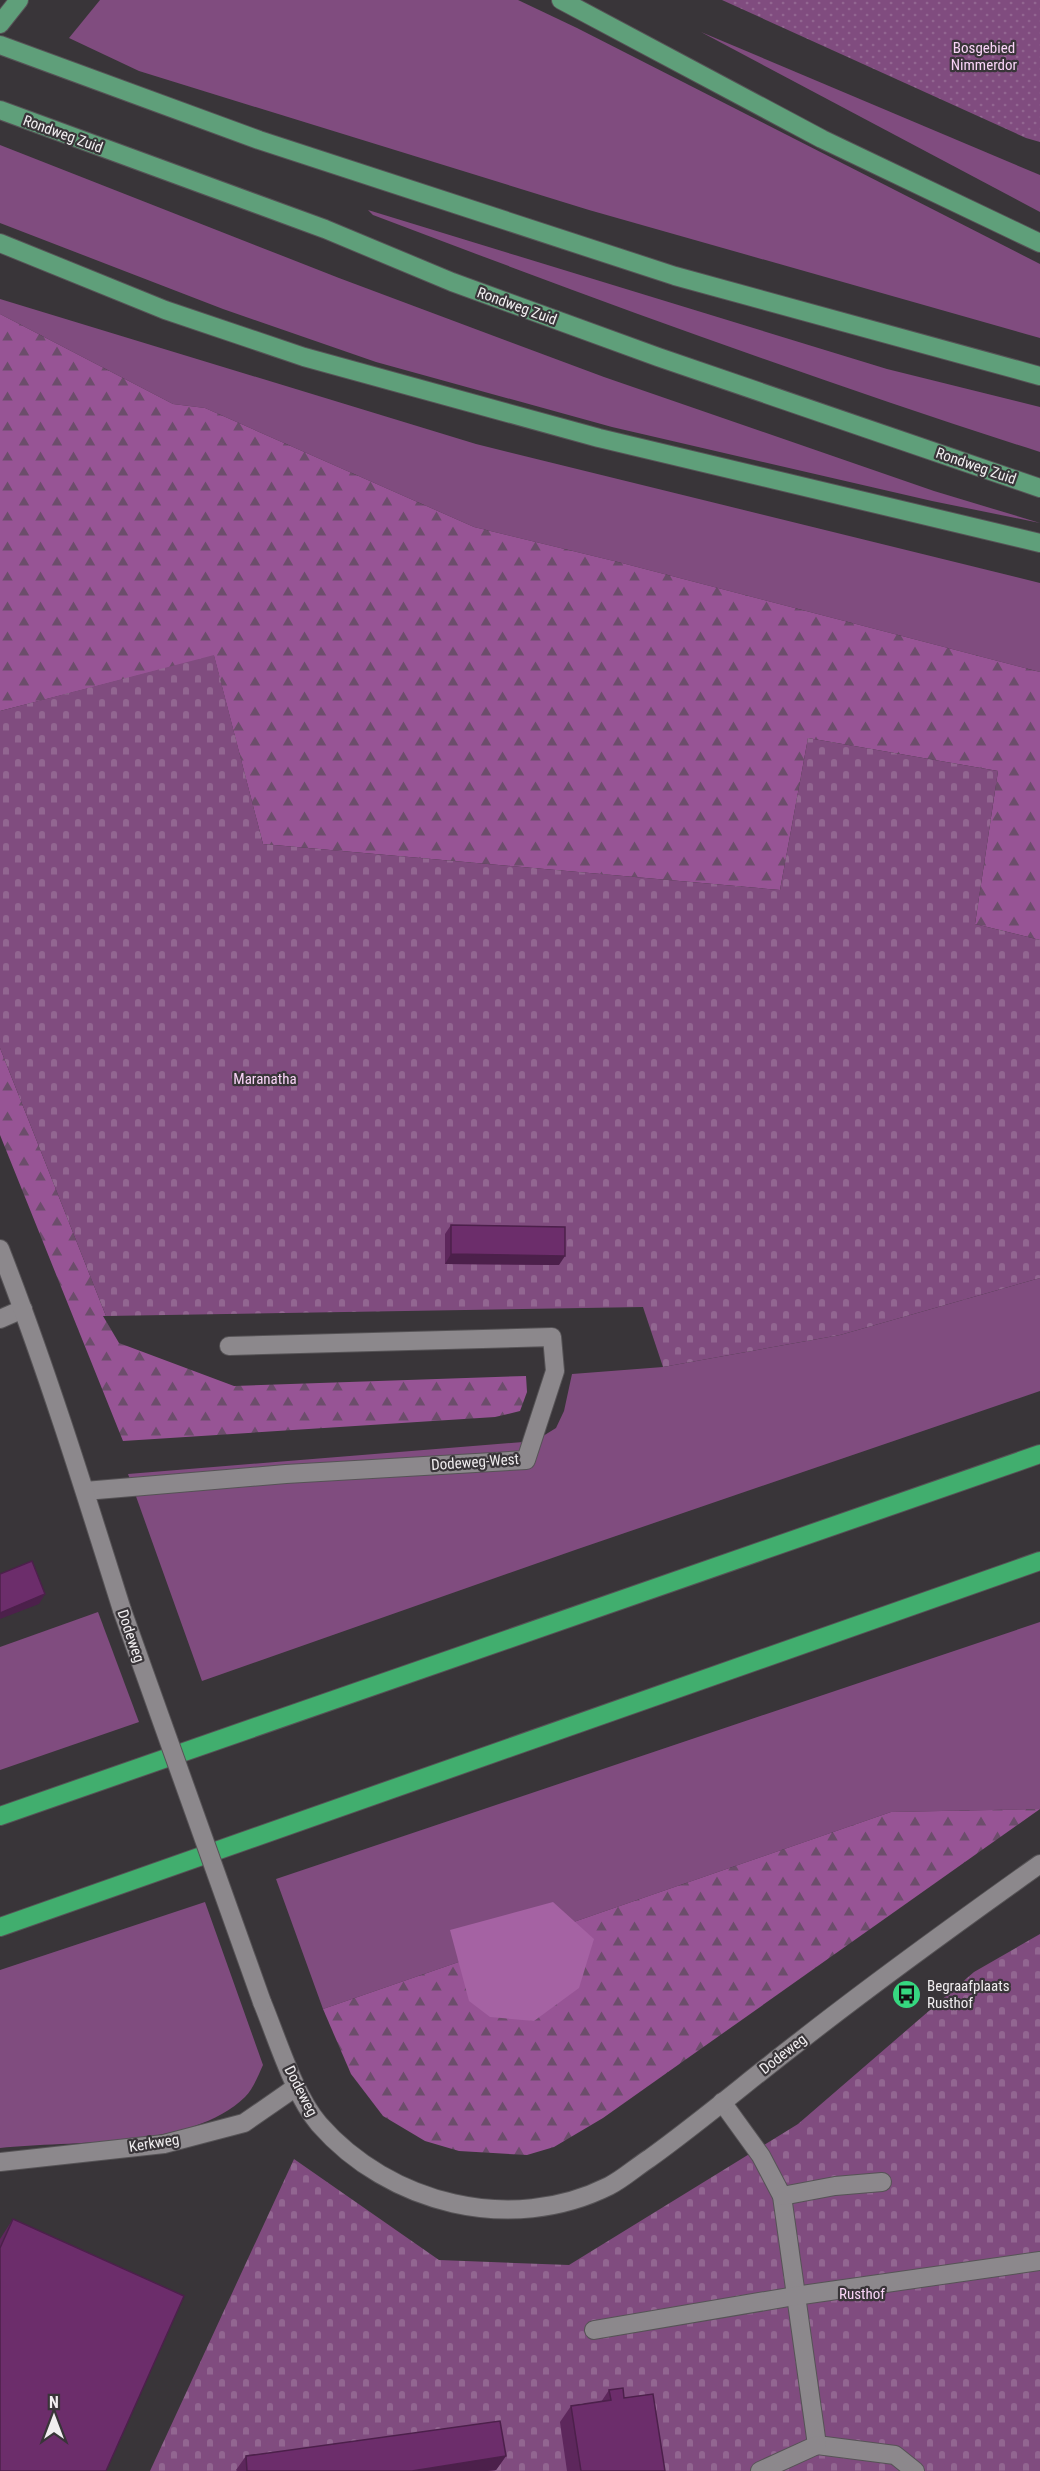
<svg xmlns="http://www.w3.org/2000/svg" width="1040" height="2471" viewBox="0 0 1040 2471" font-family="'Roboto Condensed',sans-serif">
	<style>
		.green { fill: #804c7f }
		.forest { fill: url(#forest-firs) }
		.cemetery { fill: url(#cemetery-stones) }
		.park { fill: url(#park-dots) }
		.water { fill: #a562a3 }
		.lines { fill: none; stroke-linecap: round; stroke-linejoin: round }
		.service-casing { stroke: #565356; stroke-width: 20 }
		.minor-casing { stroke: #565356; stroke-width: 20 }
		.tertiary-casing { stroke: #565356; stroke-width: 20 }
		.primary-casing { stroke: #565356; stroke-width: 20 }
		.motorway-casing { stroke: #565356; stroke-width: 20 }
		.service { stroke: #8c888c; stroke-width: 18 }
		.minor { stroke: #8c888c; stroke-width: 18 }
		.tertiary { stroke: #8c888c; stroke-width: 18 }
		.primary { stroke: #5f9f7a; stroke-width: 18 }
		.motorway { stroke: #41ae6e; stroke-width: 18 }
		.tertiary-bridge-casing { stroke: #565356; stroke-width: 20; stroke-linecap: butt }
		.tertiary-bridge { stroke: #8c888c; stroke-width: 18 }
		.wall { fill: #5d275c }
		.shaded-wall { fill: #4c204b }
		.building { fill: #6c2d6b; stroke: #4c204b; stroke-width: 1.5 }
		.labels { text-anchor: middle; stroke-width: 4.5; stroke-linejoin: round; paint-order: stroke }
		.park-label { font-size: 15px; fill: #f9d4f7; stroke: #393539 }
		.street-label { font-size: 15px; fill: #f1eef0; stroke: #393539 }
		.poi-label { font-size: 15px; fill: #f1eef0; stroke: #393539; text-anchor: start }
	</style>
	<defs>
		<pattern id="forest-firs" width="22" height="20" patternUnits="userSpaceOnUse" patternTransform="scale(1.5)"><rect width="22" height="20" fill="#975495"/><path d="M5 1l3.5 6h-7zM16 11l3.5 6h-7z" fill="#6c4d6b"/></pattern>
		<pattern id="cemetery-stones" width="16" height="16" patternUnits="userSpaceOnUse" patternTransform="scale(1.5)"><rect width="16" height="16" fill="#804c7f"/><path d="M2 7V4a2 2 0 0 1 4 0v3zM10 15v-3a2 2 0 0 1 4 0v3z" fill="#926691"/></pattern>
		<pattern id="park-dots" width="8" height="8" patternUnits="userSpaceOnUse" patternTransform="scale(1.5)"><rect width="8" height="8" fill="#804c7f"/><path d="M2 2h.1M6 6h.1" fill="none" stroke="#926691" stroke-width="1.8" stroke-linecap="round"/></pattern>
	</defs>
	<rect width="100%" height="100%" fill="#393539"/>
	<g class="green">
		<path d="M 100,0 L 518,0 L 577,28 L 1040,264 L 1040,338 L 589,210 L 139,71 L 69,38 Z"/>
		<path d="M 701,32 L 1040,175 L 1040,212 Z"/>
		<path d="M 0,145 L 339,278 L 604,377 L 934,491 L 1040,523 L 932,501 L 612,427 L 376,362 L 223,309 L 0,223 Z"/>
		<path d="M 368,210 L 887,369 L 1040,407 L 1040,452 C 815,380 594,299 373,215 Z"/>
		<path d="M 0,299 L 476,444 L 1040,583 L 1040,672 L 618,562 L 474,527 L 205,408 L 173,404 L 0,314 Z"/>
		<path d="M 1040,1278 L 1040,1391 L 575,1550 L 202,1681 L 128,1474 L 535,1441 L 556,1428 L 564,1411 L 572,1374 L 663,1367 L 840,1335 Z"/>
		<path d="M 98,1612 L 139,1722 L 0,1770 L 0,1647 Z"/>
		<path d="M 1040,1622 L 1040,1809 L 891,1812 L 323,2009 L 276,1879 Z"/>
		<path d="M 205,1902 L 263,2065 C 258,2076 253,2089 245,2097 C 191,2150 71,2140 0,2148 L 0,1970 Z"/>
	</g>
	<g class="forest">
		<path d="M 0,314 L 173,404 L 205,408 L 474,527 L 618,562 L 1040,672 L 1040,940 L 975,924 L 998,771 L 808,738 L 780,890 L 263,844 L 214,656 L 0,711 Z"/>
		<path d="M 0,1048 L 106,1316 L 103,1316 L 119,1343 L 234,1386 L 526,1376 L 527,1392 L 520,1411 L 495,1417 L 123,1441 L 0,1135 Z"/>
		<path d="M 1040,1809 L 603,2118 L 554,2147 L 527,2155 L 459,2151 L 425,2141 L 383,2116 L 351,2074 L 323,2009 L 891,1812 Z"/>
	</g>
	<g class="cemetery">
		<path d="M 214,655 L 263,844 L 780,890 L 808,738 L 998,771 L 975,924 L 1040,940 L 1040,1278 L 840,1335 L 663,1367 L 643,1307 L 106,1316 L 0,1048 L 0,711 Z"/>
		<path d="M 1040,1934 L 1040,2471 L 150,2471 L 294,2159 L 439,2260 L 569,2265 L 798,2124 L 974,1972 Z"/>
	</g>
	<path class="park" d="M 722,0 L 1040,0 L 1040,142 L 1026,138 Z"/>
	<path class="water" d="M 553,1902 L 594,1939 L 579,1988 L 534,2021 L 490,2017 L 469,2001 L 450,1930 Z"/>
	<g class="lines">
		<defs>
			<g id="service">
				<path d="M 85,1491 L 286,1474 L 526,1460 L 555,1371 L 552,1337 L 229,1346"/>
				<path d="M 722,2102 L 761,2156 L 782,2196 L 817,2445 L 895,2455 L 915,2471"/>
				<path d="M 782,2196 L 835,2186 L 882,2182"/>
				<path d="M 594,2330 L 795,2296 L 1040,2261"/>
				<path d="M 760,2471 L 817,2445"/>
			</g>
			<g id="minor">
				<path d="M 0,1319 L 23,1309"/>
				<path d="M 0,2162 L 164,2144 L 244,2123 L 296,2087"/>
			</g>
			<g id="tertiary">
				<path d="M 0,1249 C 46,1367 84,1489 122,1610"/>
				<path d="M 262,2002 C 277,2038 294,2095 319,2124 C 389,2204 511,2235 609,2186 C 623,2179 636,2167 650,2158 C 700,2122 747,2082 795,2045 C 875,1982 957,1923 1040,1864"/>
			</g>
			<g id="primary">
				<path d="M 561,0 L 822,139 L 1040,243"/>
				<path d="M 0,24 L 19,0"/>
				<path d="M 0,45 L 259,140 L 675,276 L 1040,376"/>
				<path d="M 0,110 L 325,229 L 452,282 L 658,357 L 1040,488"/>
				<path d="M 0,243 L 165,310 L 304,357 L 599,438 L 1040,543"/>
			</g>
			<g id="motorway">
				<path d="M 0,1816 L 1040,1454"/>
				<path d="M 0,1927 L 1040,1561"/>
			</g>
		</defs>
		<use href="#service" class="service-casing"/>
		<use href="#minor" class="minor-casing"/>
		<use href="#tertiary" class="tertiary-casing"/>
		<use href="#primary" class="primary-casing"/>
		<use href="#motorway" class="motorway-casing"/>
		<use href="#service" class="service"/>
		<use href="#minor" class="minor"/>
		<use href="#tertiary" class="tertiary"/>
		<use href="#primary" class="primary"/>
		<use href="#motorway" class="motorway"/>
		<defs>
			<path id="tertiary-bridge" d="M 122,1610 L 262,2002"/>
		</defs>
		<use href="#tertiary-bridge" class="tertiary-bridge-casing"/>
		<use href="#tertiary-bridge" class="tertiary-bridge"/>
	</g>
	<g class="wall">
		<path d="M 451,1225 L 559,1265 L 445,1264 L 445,1234 Z"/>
		<path d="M 13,2219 L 0,2471 L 0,2239 Z"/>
		<path d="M 609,2390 L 624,2398 L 665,2471 L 567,2471 L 560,2422 L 571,2406 L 601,2402 Z"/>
		<path d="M 246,2456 L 506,2456 L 496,2470 L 487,2471 L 237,2471 L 236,2470 Z"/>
	</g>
	<g class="shaded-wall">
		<path d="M 451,1254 L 565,1256 L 559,1265 L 445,1264 Z"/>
		<path d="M 45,1594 L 39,1604 L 0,1619 L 0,1613 Z"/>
		<path d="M 506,2456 L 496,2470 L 487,2471 L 412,2471 Z"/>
	</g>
	<g class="building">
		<path d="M 451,1225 L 565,1227 L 565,1256 L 451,1254 Z"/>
		<path d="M 32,1561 L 45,1594 L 0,1613 L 0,1574 Z"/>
		<path d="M 13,2219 L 184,2296 L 106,2471 L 0,2471 L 0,2248 Z"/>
		<path d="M 623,2388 L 624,2398 L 653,2394 L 665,2471 L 581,2471 L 571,2406 L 611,2400 L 609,2390 Z"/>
		<path d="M 500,2421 L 506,2456 L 412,2471 L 247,2471 L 246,2456 Z"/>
	</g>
	<defs>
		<symbol id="bus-disc" viewBox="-11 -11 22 22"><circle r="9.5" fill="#36d880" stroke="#393539"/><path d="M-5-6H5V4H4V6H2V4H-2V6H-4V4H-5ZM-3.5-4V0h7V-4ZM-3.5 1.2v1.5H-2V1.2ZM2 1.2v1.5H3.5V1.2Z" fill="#111"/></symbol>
	</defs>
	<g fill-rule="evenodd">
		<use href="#bus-disc" x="890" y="1978" width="33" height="33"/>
	</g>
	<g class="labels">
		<g class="park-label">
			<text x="984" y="53">Bosgebied<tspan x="984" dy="17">Nimmerdor</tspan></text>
			<text x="265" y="1084">Maranatha</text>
			<text x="862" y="2299">Rusthof</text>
		</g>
		<g class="street-label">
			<text transform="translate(63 134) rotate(20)" y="5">Rondweg Zuid</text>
			<text transform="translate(517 306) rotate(20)" y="5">Rondweg Zuid</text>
			<text transform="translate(976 466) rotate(19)" y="5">Rondweg Zuid</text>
			<text transform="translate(475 1462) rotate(-4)" y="5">Dodeweg-West</text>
			<text transform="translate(131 1636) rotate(71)" y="5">Dodeweg</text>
			<text transform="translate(783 2054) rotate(-38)" y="5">Dodeweg</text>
			<text transform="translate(301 2091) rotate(63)" y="5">Dodeweg</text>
			<text transform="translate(154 2143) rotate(-9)" y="5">Kerkweg</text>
		</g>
		<g class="poi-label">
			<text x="927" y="1991">Begraafplaats<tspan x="927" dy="17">Rusthof</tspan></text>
		</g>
	</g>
	<g transform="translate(54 2417)" stroke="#393539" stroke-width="4.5" paint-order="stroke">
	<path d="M0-4.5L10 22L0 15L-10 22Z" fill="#f1eef0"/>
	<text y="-9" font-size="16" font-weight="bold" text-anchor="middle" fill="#f1eef0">N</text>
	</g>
</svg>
